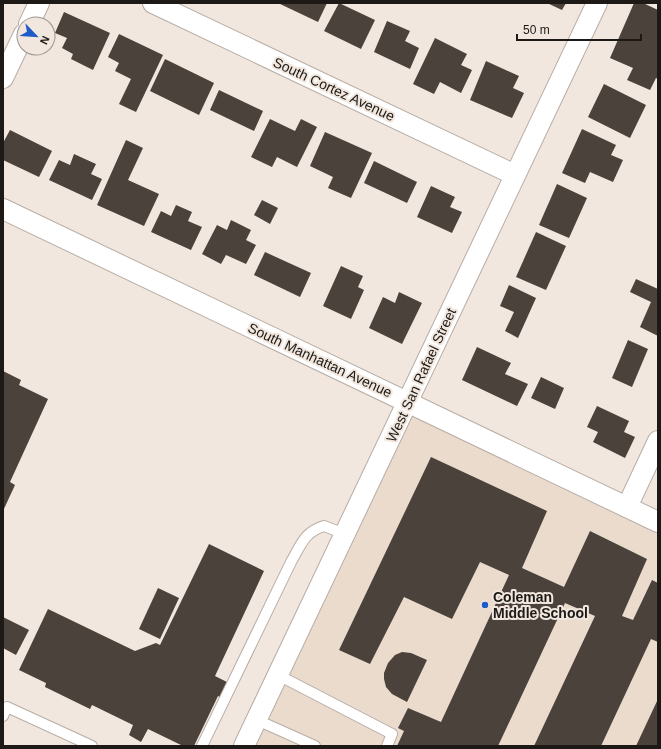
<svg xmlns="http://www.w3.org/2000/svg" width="661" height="749" viewBox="0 0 661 749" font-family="Arial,sans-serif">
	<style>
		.built { fill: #ebdbcd }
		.building { fill: #4a423b }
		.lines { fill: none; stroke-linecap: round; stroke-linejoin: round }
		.service-casing { stroke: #b7ada5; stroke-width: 12 }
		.minor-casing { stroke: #b7ada5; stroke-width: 22 }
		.service { stroke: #fff; stroke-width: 10 }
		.minor { stroke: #fff; stroke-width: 20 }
		.poi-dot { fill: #1f5cc8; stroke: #f1e7de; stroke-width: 1.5 }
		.labels { text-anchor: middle; stroke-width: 4; stroke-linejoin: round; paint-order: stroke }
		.street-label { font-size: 14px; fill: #1c1916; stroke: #f1e7de }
		.poi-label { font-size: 14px; font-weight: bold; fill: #1c1916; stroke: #f1e7de; text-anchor: start }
	</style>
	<rect width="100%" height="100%" fill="#f1e7de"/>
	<path class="built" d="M 408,402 L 658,522 L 658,746 L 255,746 Z"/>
	<g class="building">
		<path d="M 278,3 L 327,3 L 318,22 Z"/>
		<path d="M 339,3 L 375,20 L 361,49 L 324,31 Z"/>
		<path d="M 547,3 L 566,3 L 562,10 Z"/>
		<path d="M 634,3 L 643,3 L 658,10 L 658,79 L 656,78 L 650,90 L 627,80 L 633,68 L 610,58 Z"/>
		<path d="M 64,12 L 110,33 L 93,70 L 71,59 L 73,54 L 62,48 L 67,38 L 55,33 Z"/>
		<path d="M 387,21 L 410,31 L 405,41 L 419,48 L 410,69 L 374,52 Z"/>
		<path d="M 119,34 L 163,55 L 136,112 L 119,104 L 131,79 L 115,71 L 119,63 L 108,57 Z"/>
		<path d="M 435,38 L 467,54 L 461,65 L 472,70 L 461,93 L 440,82 L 434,94 L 413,84 Z"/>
		<path d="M 165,59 L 214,83 L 199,115 L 150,91 Z"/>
		<path d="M 486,61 L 519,76 L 513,88 L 524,93 L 512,118 L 470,100 Z"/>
		<path d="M 604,84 L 646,105 L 630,138 L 588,117 Z"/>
		<path d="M 219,90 L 263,111 L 254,131 L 210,110 Z"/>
		<path d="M 270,119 L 295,131 L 301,119 L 317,127 L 297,167 L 277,157 L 272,167 L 251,157 Z"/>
		<path d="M 582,129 L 616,145 L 611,155 L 623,160 L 613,182 L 590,172 L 585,183 L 562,173 Z"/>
		<path d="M 10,130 L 52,151 L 39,177 L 3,160 L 3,143 Z"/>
		<path d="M 325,132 L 372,153 L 351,198 L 328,188 L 333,177 L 310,166 Z"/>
		<path d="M 126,140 L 143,148 L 128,180 L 159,194 L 144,226 L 97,205 Z"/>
		<path d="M 74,154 L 96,164 L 91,174 L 102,179 L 92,200 L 49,180 L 59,160 L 70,165 Z"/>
		<path d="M 374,161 L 417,182 L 407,203 L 364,183 Z"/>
		<path d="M 557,184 L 587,198 L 569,238 L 539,225 Z"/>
		<path d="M 431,186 L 455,197 L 450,207 L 462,212 L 452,233 L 417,217 Z"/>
		<path d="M 262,200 L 278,208 L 270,224 L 254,215 Z"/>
		<path d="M 176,205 L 192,212 L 188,221 L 202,227 L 191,250 L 151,232 L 161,211 L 171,216 Z"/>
		<path d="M 231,220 L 251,230 L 246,240 L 256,245 L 246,264 L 226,255 L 221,264 L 202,254 L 217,225 L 227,230 Z"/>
		<path d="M 536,232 L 566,246 L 546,290 L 516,277 Z"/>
		<path d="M 265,252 L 311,273 L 300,297 L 254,275 Z"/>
		<path d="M 341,266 L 363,276 L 358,287 L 364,290 L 351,319 L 323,306 Z"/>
		<path d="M 636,279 L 658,289 L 658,336 L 640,327 L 651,302 L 630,292 Z"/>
		<path d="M 509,285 L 536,298 L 518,338 L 505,331 L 514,312 L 500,306 Z"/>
		<path d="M 399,292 L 422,303 L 402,344 L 369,328 L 383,297 L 395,303 Z"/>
		<path d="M 628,340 L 648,349 L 632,387 L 612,378 Z"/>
		<path d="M 477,347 L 511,363 L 505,374 L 528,384 L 517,406 L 462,380 Z"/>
		<path d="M 3,371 L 21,380 L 19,385 L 48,399 L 10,482 L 15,485 L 3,511 Z"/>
		<path d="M 541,377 L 564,388 L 555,409 L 531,398 Z"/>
		<path d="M 597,406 L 629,421 L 624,432 L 635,437 L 625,458 L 593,442 L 598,432 L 587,427 Z"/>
		<path d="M 431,457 L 547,511 L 522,568 L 564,587 L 590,531 L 647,559 L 622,616 L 633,620 L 652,580 L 658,583 L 658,642 L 651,639 L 601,746 L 534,746 L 595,616 L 565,603 L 498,746 L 397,746 L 404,731 L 398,728 L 408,708 L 441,722 L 509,575 L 480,562 L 452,619 L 404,597 L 370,664 L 339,650 Z"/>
		<path d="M 209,544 L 264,571 L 215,676 L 229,683 L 221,698 L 218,696 L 194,746 L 183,746 L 148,729 L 141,742 L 129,735 L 133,725 L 92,705 L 90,709 L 45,687 L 46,683 L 19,670 L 48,609 L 135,651 L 156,643 L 160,645 Z"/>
		<path d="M 158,588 L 179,598 L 160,639 L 139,629 Z"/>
		<path d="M 3,617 L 29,630 L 16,655 L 3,648 Z"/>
		<path d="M 402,652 L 411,653 L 427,660 L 407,702 L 392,694 L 386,687 L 384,679 L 384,673 L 388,663 L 395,655 Z"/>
		<path d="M 658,699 L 658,746 L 636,746 Z"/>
	</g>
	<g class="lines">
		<defs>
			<g id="service">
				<path d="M 278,675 L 392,734 L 387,746"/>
				<path d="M 3,716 L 7,707 L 92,746"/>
				<path d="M 257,720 L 315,746"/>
				<path d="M 202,746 L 291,562 C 301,545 304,532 324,526 L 345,534"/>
			</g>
			<g id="minor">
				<path d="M 153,3 L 515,175"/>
				<path d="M 29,24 L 39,3"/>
				<path d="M 3,78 L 24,34"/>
				<path d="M 3,209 L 658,522"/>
				<path d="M 627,507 L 658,441"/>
				<path d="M 244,746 L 597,3"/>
			</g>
		</defs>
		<use href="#service" class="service-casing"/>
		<use href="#minor" class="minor-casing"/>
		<use href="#service" class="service"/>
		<use href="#minor" class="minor"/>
	</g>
	<circle class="poi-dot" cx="485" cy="605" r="4"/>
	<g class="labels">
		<g class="street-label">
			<text transform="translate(334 89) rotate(25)" y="5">South Cortez Avenue</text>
			<text transform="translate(320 360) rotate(25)" y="5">South Manhattan Avenue</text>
			<text transform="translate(421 375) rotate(-65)" y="5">West San Rafael Street</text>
		</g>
		<g class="poi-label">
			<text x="493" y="602">Coleman<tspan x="493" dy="16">Middle School</tspan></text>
		</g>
	</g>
	<rect width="661" height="749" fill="none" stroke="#1c1916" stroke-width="8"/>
	<g transform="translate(36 36) rotate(115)"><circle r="19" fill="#f1e7de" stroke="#9c958e"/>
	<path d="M0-3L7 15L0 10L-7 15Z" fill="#1f5cc8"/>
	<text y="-6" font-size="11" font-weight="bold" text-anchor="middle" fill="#1c1916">N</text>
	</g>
	<path d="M517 34v6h124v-6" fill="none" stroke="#1c1916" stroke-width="2"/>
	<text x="523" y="34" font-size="12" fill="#1c1916" stroke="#f1e7de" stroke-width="3" paint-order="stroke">50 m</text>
</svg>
